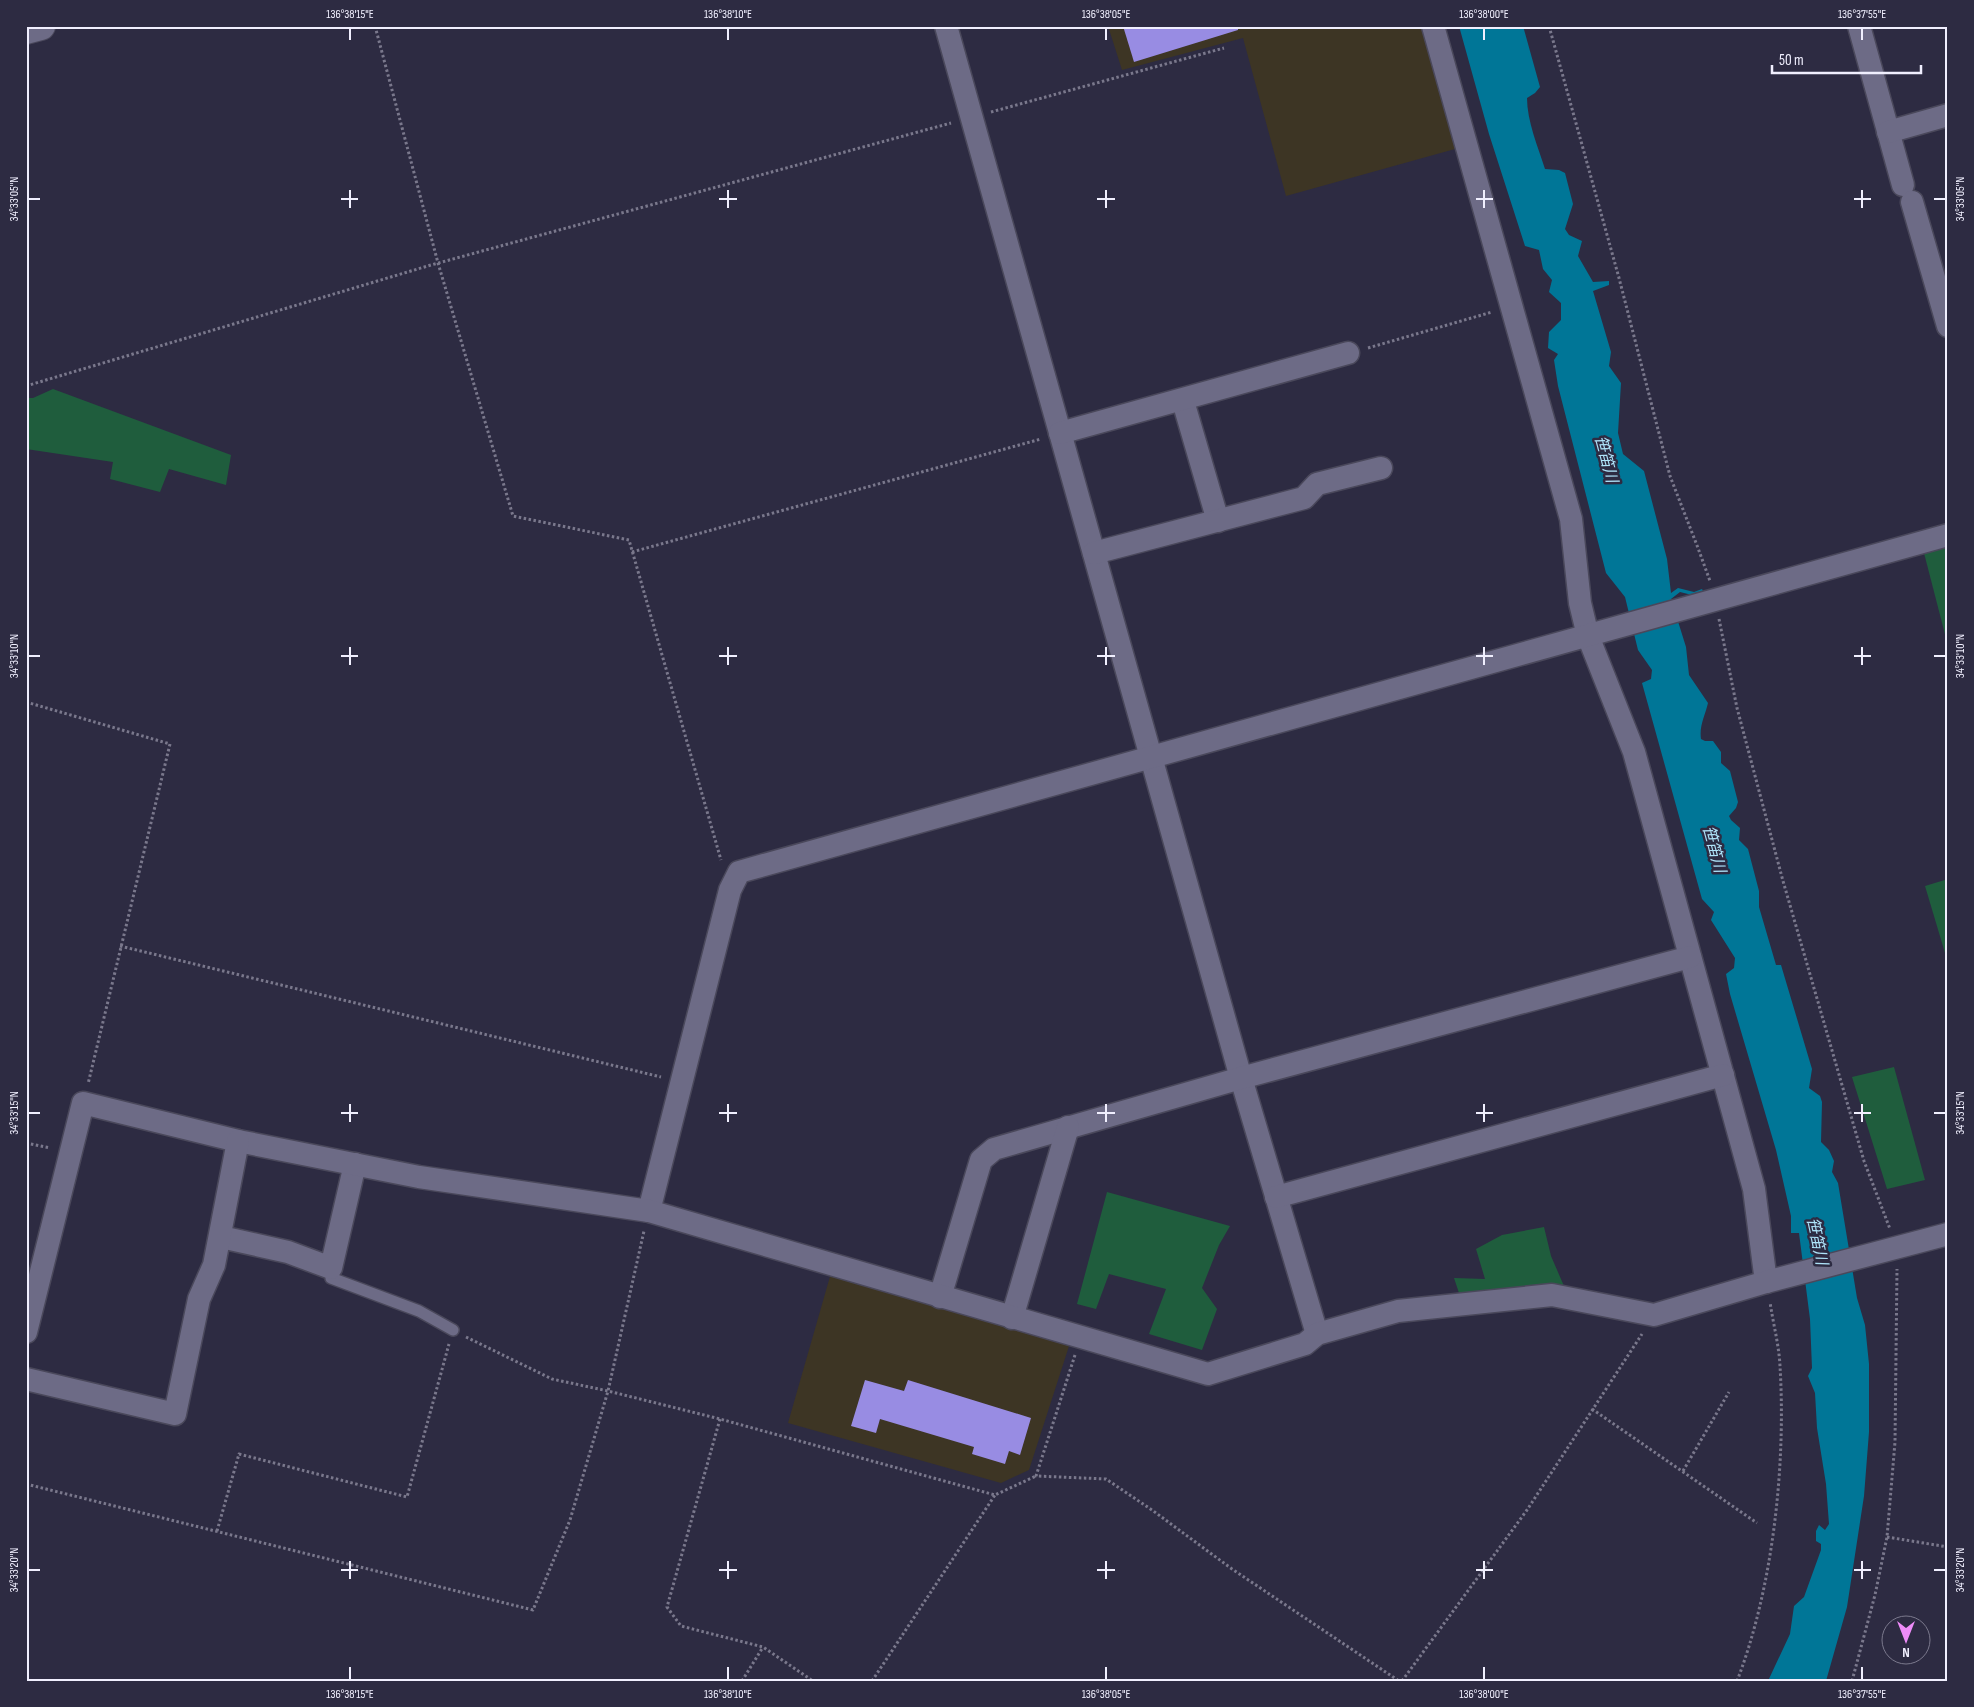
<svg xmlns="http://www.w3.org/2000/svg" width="1974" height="1707" viewBox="0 0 1974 1707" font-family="'Sofia Sans Condensed','Noto Sans JP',sans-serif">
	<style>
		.industrial { fill: #3d3524 }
		.green { fill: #1f5d3d }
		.water { fill: #007697 }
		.building { fill: #988ce3 }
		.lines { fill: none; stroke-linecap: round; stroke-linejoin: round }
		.lane-casing { stroke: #4a485b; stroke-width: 14 }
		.street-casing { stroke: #4a485b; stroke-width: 25 }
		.secondary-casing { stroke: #4a485b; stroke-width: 30 }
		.path { stroke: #7a788c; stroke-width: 3; stroke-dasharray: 2.5 2.5; stroke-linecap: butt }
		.lane { stroke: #6d6b86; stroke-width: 11 }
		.street { stroke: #6d6b86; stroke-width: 22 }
		.secondary { stroke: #6d6b86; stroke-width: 28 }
		.ticks { fill: none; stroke: #f0effe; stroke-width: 2 }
		.labels { text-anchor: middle; stroke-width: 5; stroke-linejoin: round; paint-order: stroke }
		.water-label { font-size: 16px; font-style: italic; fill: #aee3f9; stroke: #2d2b42 }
		.neatline { fill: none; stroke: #f0effe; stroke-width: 2 }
		.ticks-label { font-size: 12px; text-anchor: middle; fill: #f0effe }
	</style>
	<rect width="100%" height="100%" fill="#2d2b42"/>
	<g class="industrial">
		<path d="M 1108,26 L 1423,26 L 1455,149 L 1286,196 L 1243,38 L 1122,70 Z"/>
		<path d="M 831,1273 L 1070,1343 L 1029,1470 L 1001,1483 L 788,1423 Z"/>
	</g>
	<g class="green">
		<path d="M 53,389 L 231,455 L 226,485 L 169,469 L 160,492 L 110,479 L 113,462 L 26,449 L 26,398 L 33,398 Z"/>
		<path d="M 1948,542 L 1948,646 L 1924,553 Z"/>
		<path d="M 1948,879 L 1948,963 L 1925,886 Z"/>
		<path d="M 1894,1067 L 1925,1180 L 1887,1189 L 1852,1077 Z"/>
		<path d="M 1107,1192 L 1230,1226 L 1219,1245 L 1202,1288 L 1217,1309 L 1202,1350 L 1149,1334 L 1166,1289 L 1109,1274 L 1096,1309 L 1077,1304 Z"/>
		<path d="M 1544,1227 L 1551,1256 L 1567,1293 L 1460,1296 L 1454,1278 L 1485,1279 L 1476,1249 L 1502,1235 Z"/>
	</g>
	<path class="water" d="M 1459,26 L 1523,26 L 1540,87 L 1535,93 L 1527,98 C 1527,121 1538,147 1545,169 L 1559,170 L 1565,173 L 1573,204 L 1565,229 L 1569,235 L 1582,241 L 1578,256 L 1593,282 L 1609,281 L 1609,285 L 1593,291 L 1611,352 L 1609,366 L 1621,383 L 1618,433 L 1623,454 L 1644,471 L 1667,559 L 1671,593 L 1678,588 L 1694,592 L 1702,589 L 1704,593 L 1692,595 L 1680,592 L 1671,599 L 1686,647 L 1689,675 L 1708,703 C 1705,716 1699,726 1701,739 L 1705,741 L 1713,741 L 1721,752 L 1721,763 L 1730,771 L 1738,802 L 1736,808 L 1729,816 L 1731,820 L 1740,828 L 1739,840 L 1748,849 L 1759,891 L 1759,907 L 1776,965 L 1781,965 L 1812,1069 L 1809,1088 L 1820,1096 L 1822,1102 L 1821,1142 L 1829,1150 L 1834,1161 L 1832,1172 L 1838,1183 L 1857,1298 L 1865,1325 L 1869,1364 L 1869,1432 L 1864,1496 L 1847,1607 L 1826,1681 L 1768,1681 L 1790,1634 L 1794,1606 L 1804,1597 L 1821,1550 L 1821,1544 L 1816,1541 L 1816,1531 L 1819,1525 L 1825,1530 L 1829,1524 L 1826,1484 L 1817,1428 L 1815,1393 L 1808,1376 L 1812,1368 L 1810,1319 L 1799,1233 L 1791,1233 L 1791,1216 L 1776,1150 L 1730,994 L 1726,974 L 1734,968 L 1735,958 L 1711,920 L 1714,912 L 1702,899 L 1642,683 L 1651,679 L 1652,670 L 1638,650 L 1625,597 L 1606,573 L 1558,386 L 1554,360 L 1558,354 L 1548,348 L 1549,332 L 1561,320 L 1561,303 L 1549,292 L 1552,280 L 1543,269 L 1539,250 L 1525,246 L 1489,134 Z"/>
	<g class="building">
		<path d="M 1123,26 L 1238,26 L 1238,30 L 1134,62 Z"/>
		<path d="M 865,1380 L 904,1391 L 908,1380 L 1031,1418 L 1020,1455 L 1009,1451 L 1005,1464 L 972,1454 L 974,1447 L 880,1419 L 876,1433 L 851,1426 Z"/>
	</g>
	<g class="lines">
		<defs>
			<path id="lane" d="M 331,1268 L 331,1278 L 419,1311 L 453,1330"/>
			<g id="street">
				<path d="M 946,26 L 1241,1078 L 1317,1334"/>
				<path d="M 1433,26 L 1571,519 L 1580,603 L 1588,636 L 1634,752 L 1754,1189 L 1766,1282"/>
				<path d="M 1859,26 L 1903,185"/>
				<path d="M 1888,132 L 1948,115"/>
				<path d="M 1912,202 L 1948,326"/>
				<path d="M 1183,401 L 1218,521"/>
				<path d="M 1060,433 L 1348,353"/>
				<path d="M 1094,553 L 1304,498 L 1317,484 L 1381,468"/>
				<path d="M 1276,1197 L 1723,1075"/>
				<path d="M 649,1211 L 730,890 L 739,872 L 1948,535"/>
				<path d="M 221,1237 L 288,1252 L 331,1268 L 355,1164"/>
				<path d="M 940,1297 L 981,1160 L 994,1149 L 1241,1078 L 1690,957"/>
				<path d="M 1012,1318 L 1068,1127"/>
				<path d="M 26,1332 L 83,1103 L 238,1141 L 419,1177 L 649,1211 L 1208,1374 L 1305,1344 L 1317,1334 L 1398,1311 L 1552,1295 L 1654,1315 L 1766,1282 L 1948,1234"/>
				<path d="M 26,1379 L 175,1414 L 199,1299 L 214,1265 L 238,1141"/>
			</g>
			<path id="secondary" d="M 26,30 L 41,26"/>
		</defs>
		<use href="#lane" class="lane-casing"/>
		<use href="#street" class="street-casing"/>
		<use href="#secondary" class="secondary-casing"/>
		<g class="path">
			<path d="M 375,26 L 438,263 L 513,516 L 629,540 L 721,860"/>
			<path d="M 1549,26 L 1619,278 L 1670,476 L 1698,548 L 1710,581"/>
			<path d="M 991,112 L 1224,48"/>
			<path d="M 1368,348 L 1492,312"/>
			<path d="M 26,386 L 431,265 L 951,123"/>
			<path d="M 632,552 L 1041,439"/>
			<path d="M 1719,619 L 1737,708 L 1783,881 L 1864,1161 L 1890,1229"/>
			<path d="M 26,702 L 170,744 L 88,1084"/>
			<path d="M 120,946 L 661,1077"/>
			<path d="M 26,1143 L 50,1148"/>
			<path d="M 466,1337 L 552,1379 L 608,1391 L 720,1419 L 995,1495 L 1036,1476"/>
			<path d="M 1075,1355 L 1036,1476 L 1106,1479 L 1152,1510 L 1232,1569 L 1399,1681"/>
			<path d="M 1592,1409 L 1757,1523"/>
			<path d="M 720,1419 L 667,1607 L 681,1626 L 763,1647 L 813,1681"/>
			<path d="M 1683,1471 L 1729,1392"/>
			<path d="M 26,1484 L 533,1610 L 570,1520 L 608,1391 L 644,1231"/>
			<path d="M 217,1531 L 239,1454 L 407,1497 L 449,1344"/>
			<path d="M 1887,1537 L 1948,1547"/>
			<path d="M 742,1681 L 763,1647"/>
			<path d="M 872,1681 L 995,1495"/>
			<path d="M 1402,1681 L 1527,1510 L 1642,1334"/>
			<path d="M 1737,1681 C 1773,1588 1786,1465 1780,1366 C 1779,1345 1773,1323 1770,1302"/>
			<path d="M 1852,1681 L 1875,1595 L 1887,1537 L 1895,1442 L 1897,1269"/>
		</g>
		<use href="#lane" class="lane"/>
		<use href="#street" class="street"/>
		<use href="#secondary" class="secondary"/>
	</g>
	<path class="ticks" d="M 350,28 L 350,40M 728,28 L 728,40M 1106,28 L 1106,40M 1484,28 L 1484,40M 1862,28 L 1862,40M 350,190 L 350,208M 728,190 L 728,208M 1106,190 L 1106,208M 1484,190 L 1484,208M 1862,190 L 1862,208M 28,199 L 40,199M 341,199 L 358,199M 719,199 L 737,199M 1097,199 L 1115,199M 1476,199 L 1493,199M 1854,199 L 1871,199M 1934,199 L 1946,199M 350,647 L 350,665M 728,647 L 728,665M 1106,647 L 1106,665M 1484,647 L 1484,665M 1862,647 L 1862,665M 28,656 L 40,656M 341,656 L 358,656M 719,656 L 737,656M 1097,656 L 1115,656M 1476,656 L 1493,656M 1854,656 L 1871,656M 1934,656 L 1946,656M 350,1104 L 350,1122M 728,1104 L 728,1122M 1106,1104 L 1106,1122M 1484,1104 L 1484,1122M 1862,1104 L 1862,1122M 28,1113 L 40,1113M 341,1113 L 358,1113M 719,1113 L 737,1113M 1097,1113 L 1115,1113M 1476,1113 L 1493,1113M 1854,1113 L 1871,1113M 1934,1113 L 1946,1113M 350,1561 L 350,1579M 728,1561 L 728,1579M 1106,1561 L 1106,1579M 1484,1561 L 1484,1579M 1862,1561 L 1862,1579M 28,1570 L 40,1570M 341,1570 L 358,1570M 719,1570 L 737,1570M 1097,1570 L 1115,1570M 1476,1570 L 1493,1570M 1854,1570 L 1871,1570M 1934,1570 L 1946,1570M 350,1667 L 350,1680M 728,1667 L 728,1680M 1106,1667 L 1106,1680M 1484,1667 L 1484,1680M 1862,1667 L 1862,1680"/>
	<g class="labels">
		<g class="water-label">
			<text transform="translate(1607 459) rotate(75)" y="6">笹笛川</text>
			<text transform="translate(1715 849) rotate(75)" y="6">笹笛川</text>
			<text transform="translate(1818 1241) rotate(78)" y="6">笹笛川</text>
		</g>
	</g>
	<rect width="1974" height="1707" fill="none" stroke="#2d2b42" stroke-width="55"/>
	<g transform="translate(1906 1640) rotate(180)"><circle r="24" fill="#2d2b42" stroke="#7b798d"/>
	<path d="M0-4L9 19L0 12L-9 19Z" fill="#ee8cf8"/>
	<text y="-8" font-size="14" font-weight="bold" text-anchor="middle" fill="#f0effe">N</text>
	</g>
	<path d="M1772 65v8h149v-8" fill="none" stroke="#f0effe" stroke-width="2.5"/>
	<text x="1779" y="65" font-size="15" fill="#f0effe" stroke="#2d2b42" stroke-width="4" paint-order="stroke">50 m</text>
	<rect x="28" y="28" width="1918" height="1652" class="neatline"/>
	<g class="ticks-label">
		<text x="350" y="18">136°38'15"E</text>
		<text x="728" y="18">136°38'10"E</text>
		<text x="1106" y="18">136°38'05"E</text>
		<text x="1484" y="18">136°38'00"E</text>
		<text x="1862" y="18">136°37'55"E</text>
		<text transform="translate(1960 199) rotate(-90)" y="4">34°33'05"N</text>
		<text transform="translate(14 199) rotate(-90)" y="4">34°33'05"N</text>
		<text transform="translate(1960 656) rotate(-90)" y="4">34°33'10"N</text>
		<text transform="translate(14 656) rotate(-90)" y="4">34°33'10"N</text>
		<text transform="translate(1960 1113) rotate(-90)" y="4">34°33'15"N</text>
		<text transform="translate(14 1113) rotate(-90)" y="4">34°33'15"N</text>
		<text transform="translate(1960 1570) rotate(-90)" y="4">34°33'20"N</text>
		<text transform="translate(14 1570) rotate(-90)" y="4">34°33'20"N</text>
		<text x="350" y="1698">136°38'15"E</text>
		<text x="728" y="1698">136°38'10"E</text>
		<text x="1106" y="1698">136°38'05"E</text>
		<text x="1484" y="1698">136°38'00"E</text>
		<text x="1862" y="1698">136°37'55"E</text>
	</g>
</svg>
